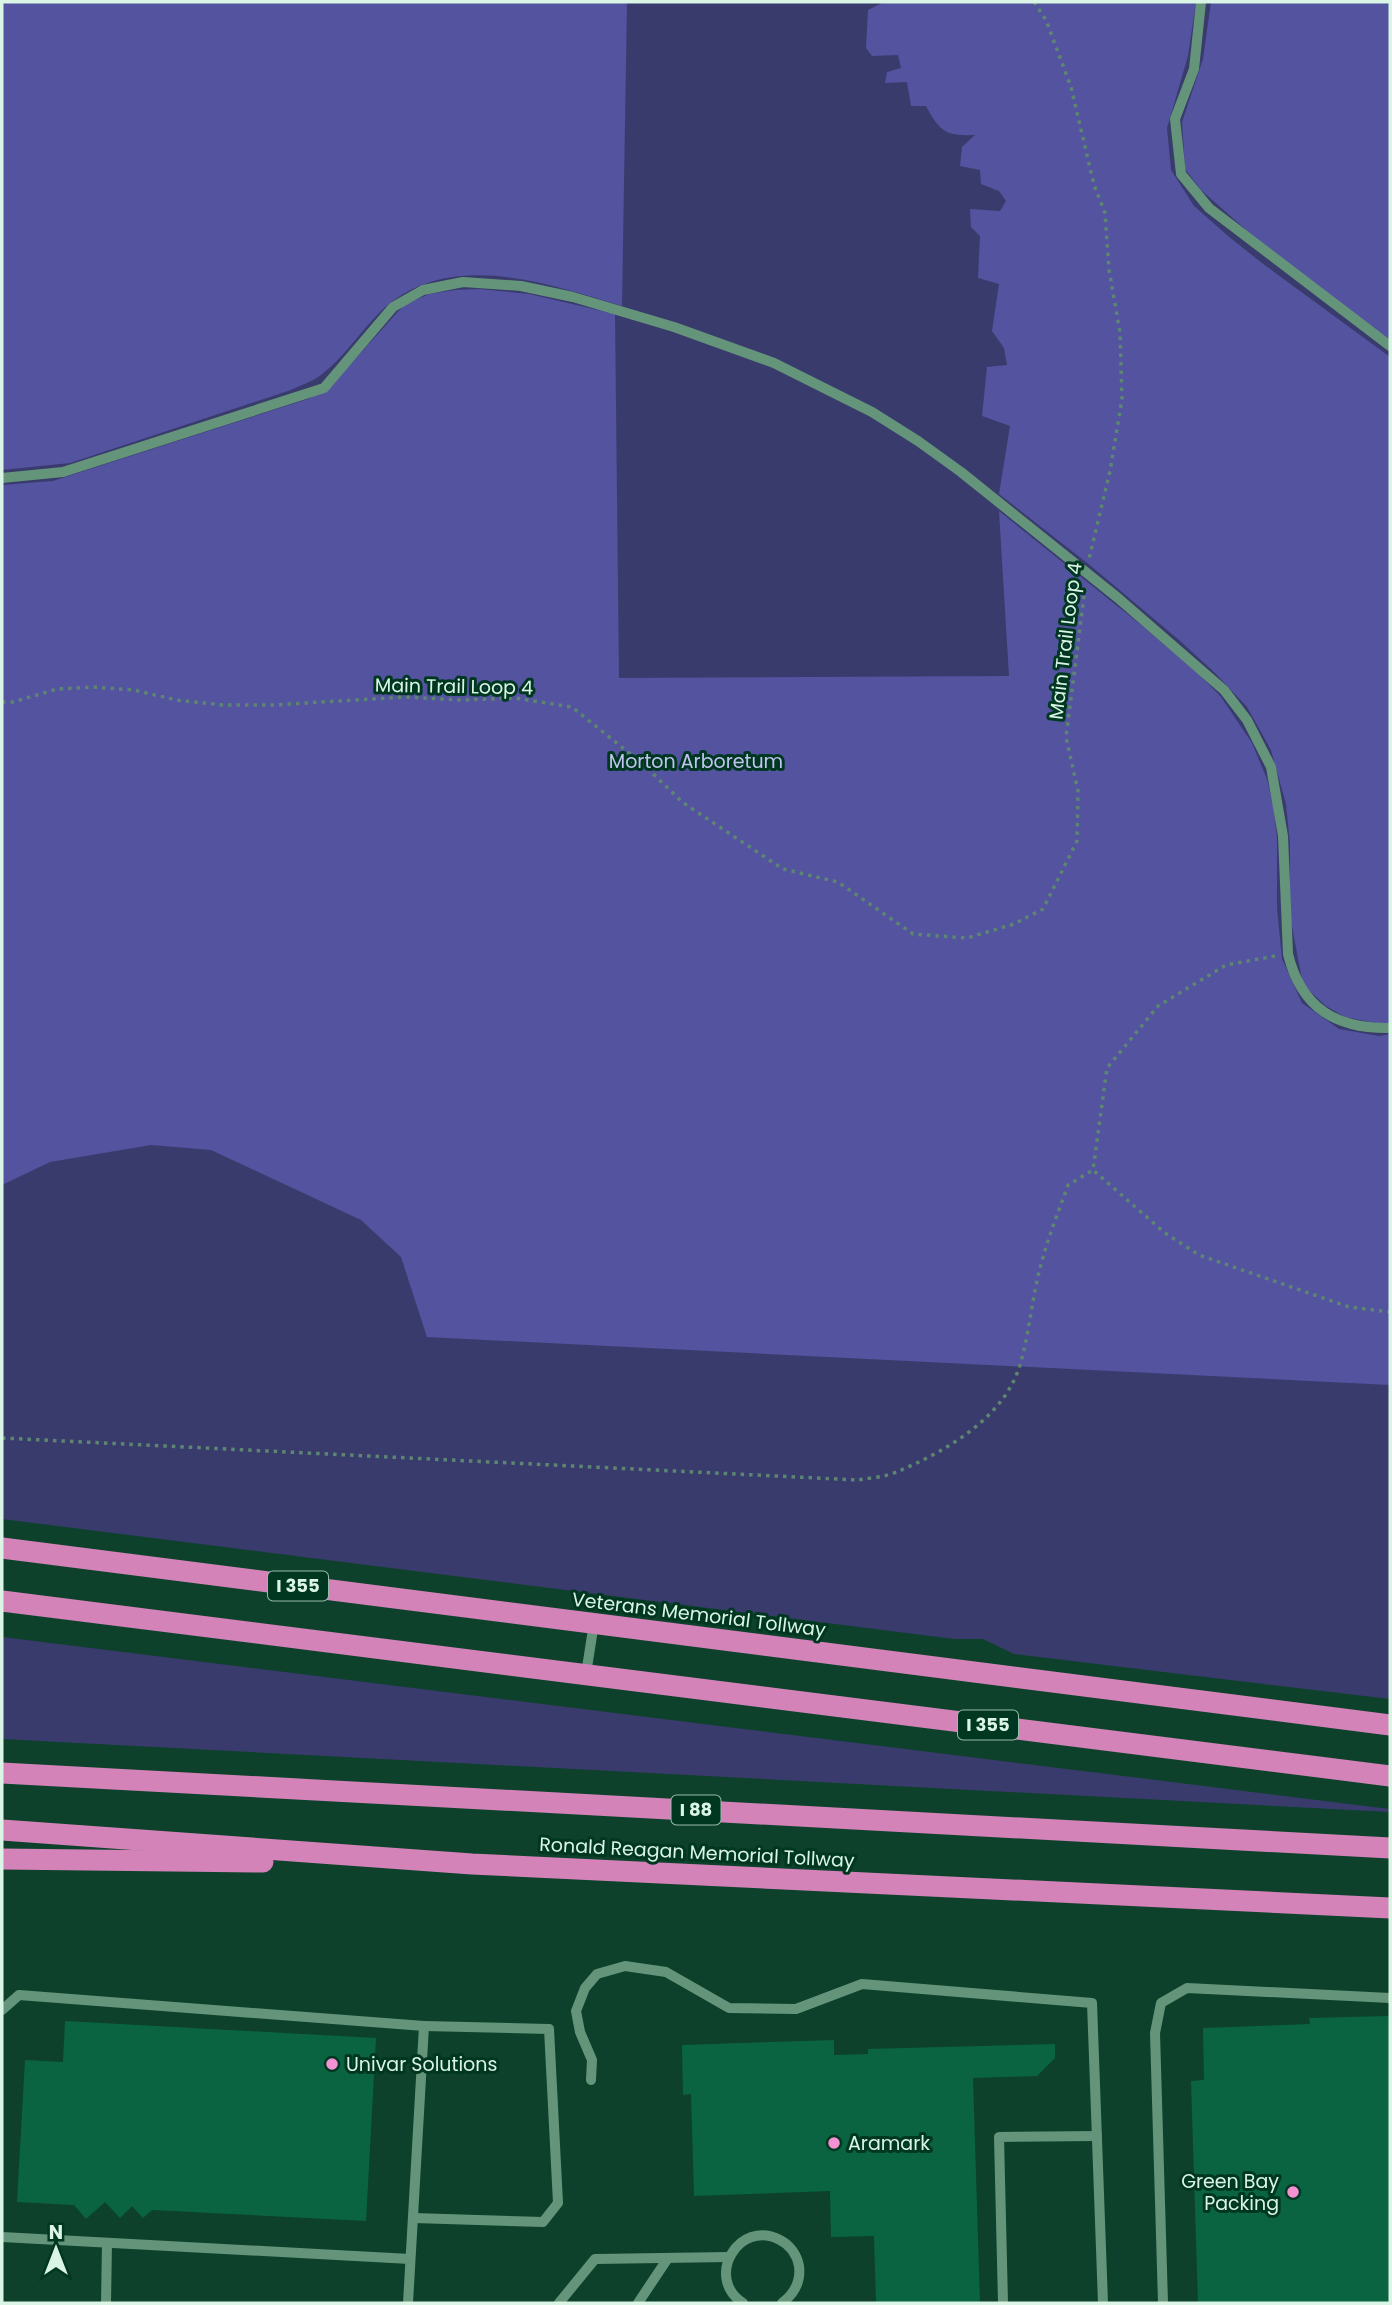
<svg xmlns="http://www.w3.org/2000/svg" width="1392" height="2305" viewBox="0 0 1392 2305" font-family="Poppins,sans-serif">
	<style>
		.green { fill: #3a3b6d }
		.forest { fill: #53539f }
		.building { fill: #0a6442 }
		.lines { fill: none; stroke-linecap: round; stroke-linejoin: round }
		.path { stroke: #5c8672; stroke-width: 3.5; stroke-dasharray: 3.5 5; stroke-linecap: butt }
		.lane { stroke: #64957b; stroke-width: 10 }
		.highway { stroke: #d383b8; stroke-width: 21 }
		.poi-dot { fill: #f491d3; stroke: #003721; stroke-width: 2.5 }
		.labels { text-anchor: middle; stroke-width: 6; stroke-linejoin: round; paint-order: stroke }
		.shield { fill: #003721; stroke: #9ba; stroke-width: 2 }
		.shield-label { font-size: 18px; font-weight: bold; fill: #daf4e5 }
		.street-label { font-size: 19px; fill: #daf4e5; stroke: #003721 }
		.park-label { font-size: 19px; fill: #c0c4ee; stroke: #003721 }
		.poi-label { font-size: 19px; fill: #daf4e5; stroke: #003721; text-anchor: start }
	</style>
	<rect width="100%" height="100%" fill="#0d412b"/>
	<g class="green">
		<path d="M 2,2 L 1390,2 L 1390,1699 L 1014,1654 L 983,1639 L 954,1639 L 2,1519 Z"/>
		<path d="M 2,1637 L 1390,1809 L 1390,1812 L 2,1739 Z"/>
	</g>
	<g class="forest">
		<path d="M 2,2 L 627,2 L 622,306 C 545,282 445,248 380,312 C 360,332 344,357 321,375 C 312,382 299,386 288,391 L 70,463 L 2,470 Z"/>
		<path d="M 884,2 L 1196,2 L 1188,56 L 1167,128 L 1171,170 L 1194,206 L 1228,236 L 1262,263 L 1390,357 L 1390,1023 L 1376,1023 L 1345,1017 L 1326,1006 L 1303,985 L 1290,916 L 1290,844 L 1286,804 L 1271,750 L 1247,707 L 1215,673 L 1179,640 L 1091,566 L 999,494 L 1010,426 L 982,416 L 987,367 L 1007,365 L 1004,348 L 992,331 L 999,284 L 978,278 L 980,236 L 971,227 L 970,209 L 1000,211 L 1006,201 L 999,191 L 981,184 L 980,170 L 960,166 L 962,147 L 975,135 C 946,136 940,132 926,106 L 911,106 L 907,82 L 885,83 L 887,72 L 901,68 L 898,55 L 872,56 L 866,48 L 868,10 Z"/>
		<path d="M 1211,2 L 1390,2 L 1390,340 L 1270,251 L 1201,190 L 1185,169 L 1182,122 L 1203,59 Z"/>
		<path d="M 479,289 L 529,294 L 615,314 L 619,678 L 1009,676 L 999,511 L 1141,625 L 1201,676 L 1221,697 L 1252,743 L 1267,779 L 1273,805 L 1277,838 L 1277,908 L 1282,959 L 1302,1003 L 1339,1029 L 1379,1036 L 1390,1034 L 1390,1385 L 427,1337 L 401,1257 L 361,1220 L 211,1150 L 151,1145 L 50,1162 L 2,1185 L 2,485 L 53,481 L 308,399 L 330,387 L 404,305 L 429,294 L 455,290 Z"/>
	</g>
	<g class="building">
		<path d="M 1390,2016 L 1390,2303 L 1198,2303 L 1191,2081 L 1204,2080 L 1203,2028 L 1310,2024 L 1309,2018 Z"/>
		<path d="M 65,2021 L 376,2038 L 366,2221 L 152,2210 L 143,2218 L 132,2206 L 120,2218 L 105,2202 L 86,2219 L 74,2205 L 17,2202 L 25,2060 L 63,2062 Z"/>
		<path d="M 834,2040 L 834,2055 L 868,2054 L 868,2049 L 1055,2044 L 1055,2058 L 1037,2076 L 973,2078 L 980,2303 L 876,2303 L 874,2236 L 831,2237 L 830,2191 L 694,2196 L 691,2094 L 683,2095 L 682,2045 Z"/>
	</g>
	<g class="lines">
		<g class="path">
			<path d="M 1034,2 L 1046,20 L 1071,87 L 1094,185 L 1105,213 L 1109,270 L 1120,332 L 1122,399 L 1110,471 L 1089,559"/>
			<path d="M 2,702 L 13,702 L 57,689 L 93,687 L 134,690 L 176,700 L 223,705 L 273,705 L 405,697 L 461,700 L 515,698 L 572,707 L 644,765 L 682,802 L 783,869 L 838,882 L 913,934 L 967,938 L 1014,924 L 1043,909 L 1077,841 L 1078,791 L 1066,737 L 1085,588"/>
			<path d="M 1275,956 L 1226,965 L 1158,1006 L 1107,1068 L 1093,1170 L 1165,1233 L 1199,1255 L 1349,1307 L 1390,1312"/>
			<path d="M 2,1438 L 857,1480 C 870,1478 886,1477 899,1471 C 946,1451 1004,1418 1020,1365 C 1030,1331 1032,1295 1042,1261 C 1049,1235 1059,1210 1068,1185 L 1093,1170"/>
		</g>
		<g class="lane">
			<path d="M 1201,2 L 1194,69 L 1175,119 L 1181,174 L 1209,208 L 1390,346"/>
			<path d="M 2,478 L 63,472 L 324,388 L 393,307 L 423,290 L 463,282 L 521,286 L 573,297 L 674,327 L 774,363 L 872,412 L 918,441 L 961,472 L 1118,598 L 1224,690 L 1247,720 L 1271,767 L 1283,836 L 1288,954 C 1301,1008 1336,1029 1390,1028"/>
			<path d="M 586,1674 L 594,1623"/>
			<path d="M 2,2010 L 19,1995 L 424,2026 L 408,2303"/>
			<path d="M 591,2080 L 592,2060 L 580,2032 L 576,2011 L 585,1988 L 597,1974 L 625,1966 L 666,1972 L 729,2008 L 796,2009 L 862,1984 L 1092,2003 L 1103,2303"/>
			<path d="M 413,2218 L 543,2222 L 558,2203 L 549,2029 L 424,2026"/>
			<path d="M 2,2237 L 410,2259"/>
			<path d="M 106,2303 L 107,2243"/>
			<path d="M 559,2303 L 595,2259 L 728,2257"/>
			<path d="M 638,2303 L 668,2258"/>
			<path d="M 743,2303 C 704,2278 739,2218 780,2240 C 790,2245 797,2255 799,2266 C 801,2282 794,2294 782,2303"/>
			<path d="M 1003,2303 L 999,2137 L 1097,2136"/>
			<path d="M 1163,2303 L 1155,2033 L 1161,2003 L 1187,1988 L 1390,1998"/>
		</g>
		<g class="highway">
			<path d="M 2,1548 L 1390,1725"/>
			<path d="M 2,1601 L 1390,1776"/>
			<path d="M 2,1773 L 1390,1848"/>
			<path d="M 2,1830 L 472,1864 L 1390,1908"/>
			<path d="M 2,1859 L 263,1862"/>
		</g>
	</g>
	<g class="poi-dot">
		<circle cx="332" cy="2064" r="7"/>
		<circle cx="834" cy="2143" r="7"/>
		<circle cx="1293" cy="2192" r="7"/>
	</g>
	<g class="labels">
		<g class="shield">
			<rect x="268" y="1571.5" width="60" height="29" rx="5"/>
			<rect x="958" y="1710.5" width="60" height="29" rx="5"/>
			<rect x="671.5" y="1795.5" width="49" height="29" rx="5"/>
		</g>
		<g class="shield-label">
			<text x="298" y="1592">I 355</text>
			<text x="988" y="1731">I 355</text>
			<text x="696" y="1816">I 88</text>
		</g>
		<g class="street-label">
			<text transform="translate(1065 641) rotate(-83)" y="7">Main Trail Loop 4</text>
			<text transform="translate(454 686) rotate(1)" y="7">Main Trail Loop 4</text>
			<text transform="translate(699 1614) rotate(7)" y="7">Veterans Memorial Tollway</text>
			<text transform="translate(697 1852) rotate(3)" y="7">Ronald Reagan Memorial Tollway</text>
		</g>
		<g class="park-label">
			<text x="696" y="768">Morton Arboretum</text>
		</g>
		<g class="poi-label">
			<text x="346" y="2071">Univar Solutions</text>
			<text x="848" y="2150">Aramark</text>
			<text x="1279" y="2188" text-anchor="end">Green Bay<tspan x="1279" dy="22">Packing</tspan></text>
		</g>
	</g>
	<rect width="1392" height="2305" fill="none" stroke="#daf4e5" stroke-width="7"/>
	<g transform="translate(56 2249)" stroke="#003721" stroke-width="5" paint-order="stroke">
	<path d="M0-5L12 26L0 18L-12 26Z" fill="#daf4e5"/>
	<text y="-10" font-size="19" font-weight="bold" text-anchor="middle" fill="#daf4e5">N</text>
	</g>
</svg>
